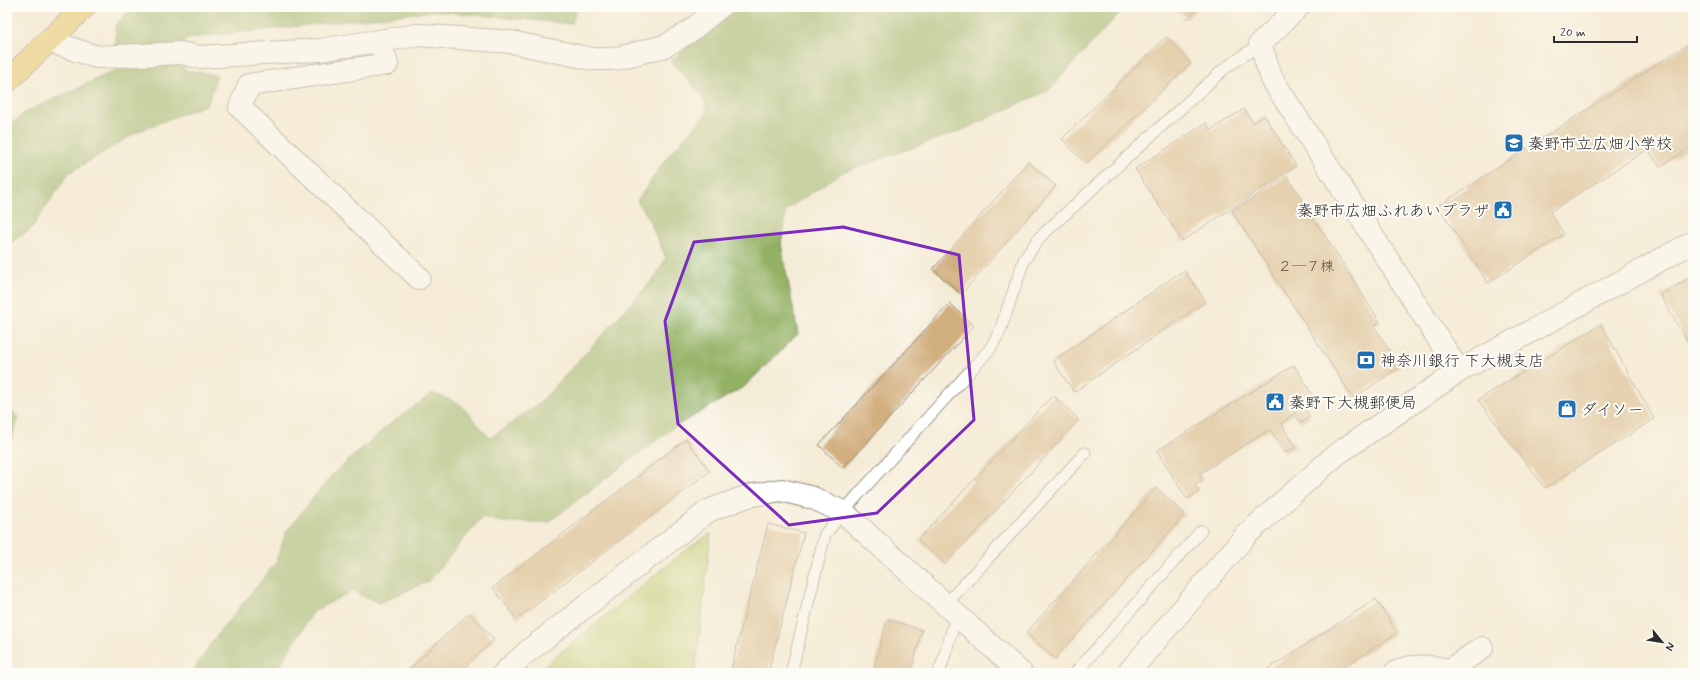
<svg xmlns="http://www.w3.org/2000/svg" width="1700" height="680" viewBox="0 0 1700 680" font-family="Mynerve,'Klee One',sans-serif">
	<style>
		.green { fill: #bace71; stroke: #727c4e }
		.forest { fill: #93b163; stroke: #5f6e47 }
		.building { fill: #d2af7f }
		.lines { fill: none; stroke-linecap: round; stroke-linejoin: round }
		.service-casing { stroke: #908c81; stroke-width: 13 }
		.minor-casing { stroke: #908c81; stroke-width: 24 }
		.tertiary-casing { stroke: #908c81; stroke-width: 24 }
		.primary-casing { stroke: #908c81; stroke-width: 24 }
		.service { stroke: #fff; stroke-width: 11 }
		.minor { stroke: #fff; stroke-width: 22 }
		.tertiary { stroke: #fff; stroke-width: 22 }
		.primary { stroke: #ecc669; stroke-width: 22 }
		.marked { fill: none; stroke: #7b2cbf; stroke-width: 3; stroke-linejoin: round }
		.labels { text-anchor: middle; stroke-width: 4; stroke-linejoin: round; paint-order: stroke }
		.number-label { font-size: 14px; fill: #554c40 }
		.poi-label { font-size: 16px; fill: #2b2b2b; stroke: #fdfcf7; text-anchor: start }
	</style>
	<rect width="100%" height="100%" fill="#fdfcf7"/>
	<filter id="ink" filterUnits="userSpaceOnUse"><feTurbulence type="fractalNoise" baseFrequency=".025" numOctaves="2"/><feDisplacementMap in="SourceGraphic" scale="8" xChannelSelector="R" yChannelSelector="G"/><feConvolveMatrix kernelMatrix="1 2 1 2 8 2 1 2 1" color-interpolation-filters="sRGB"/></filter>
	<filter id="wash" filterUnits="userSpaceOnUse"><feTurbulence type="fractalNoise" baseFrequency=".012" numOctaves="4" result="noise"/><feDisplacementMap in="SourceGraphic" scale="16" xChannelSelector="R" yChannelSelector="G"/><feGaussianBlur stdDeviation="0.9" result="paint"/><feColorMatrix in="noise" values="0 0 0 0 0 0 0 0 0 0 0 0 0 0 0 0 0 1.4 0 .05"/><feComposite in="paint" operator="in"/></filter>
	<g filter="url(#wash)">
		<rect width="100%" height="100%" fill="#f5ecd7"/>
		<path class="green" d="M 711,533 L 695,673 L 547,673 L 543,667 L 682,553 Z"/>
		<g class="forest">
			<path d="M 133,7 L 577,7 L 572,24 L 435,11 L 191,38 L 173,45 L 185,70 L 217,75 L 208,104 L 139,131 L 69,173 L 31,229 L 7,245 L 7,128 L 24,113 L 118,69 L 115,25 Z"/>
			<path d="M 733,7 L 1125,7 L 1049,90 L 963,130 L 843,172 L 786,210 L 781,244 L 798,334 L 745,386 L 668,431 L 549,522 L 501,522 L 482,517 L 429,581 L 379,603 L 352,591 L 314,611 L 275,673 L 192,673 L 214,639 L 275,564 L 286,532 L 330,477 L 385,428 L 433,393 L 460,404 L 490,438 L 541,402 L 655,277 L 666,258 L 646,214 L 637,201 L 668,156 L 708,112 L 702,95 L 671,61 Z"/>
			<path d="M 7,406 L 19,418 L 7,451 Z"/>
		</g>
		<g id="blocks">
			<g class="building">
				<path d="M 1176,7 L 1199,7 L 1187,19 Z"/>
				<path d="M 1166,37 L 1191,63 L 1086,164 L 1062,139 Z"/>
				<path d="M 1693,41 L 1693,146 L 1660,167 L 1648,149 L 1550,212 L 1564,234 L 1488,283 L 1438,206 Z"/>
				<path d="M 1244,109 L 1253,123 L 1264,115 L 1296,166 L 1182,241 L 1135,169 L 1206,123 L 1211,130 Z"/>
				<path d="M 1028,162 L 1056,186 L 961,294 L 933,269 Z"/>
				<path d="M 1287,176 L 1380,322 L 1374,326 L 1400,367 L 1353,398 L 1232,211 Z"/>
				<path d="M 1184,270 L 1206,301 L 1074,392 L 1053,361 Z"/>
				<path d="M 1693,276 L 1693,351 L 1660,295 Z"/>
				<path d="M 950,303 L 974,326 L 843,468 L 819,445 Z"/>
				<path d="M 1601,324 L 1654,419 L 1545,488 L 1478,400 Z"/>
				<path d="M 1294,365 L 1315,399 L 1303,407 L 1310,417 L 1301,423 L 1295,413 L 1281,423 L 1296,447 L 1285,453 L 1270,429 L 1199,474 L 1203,480 L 1195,485 L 1199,491 L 1187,499 L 1157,451 Z"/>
				<path d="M 1053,395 L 1079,420 L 945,565 L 918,540 Z"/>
				<path d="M 686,439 L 710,471 L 517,619 L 493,588 Z"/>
				<path d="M 1156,488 L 1185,514 L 1055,659 L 1026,633 Z"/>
				<path d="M 768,524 L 804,533 L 768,673 L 730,673 Z"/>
				<path d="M 1376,599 L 1397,633 L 1335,673 L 1262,673 Z"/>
				<path d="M 469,613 L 494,640 L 459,673 L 405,673 Z"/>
				<path d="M 887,619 L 922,630 L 911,673 L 873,673 Z"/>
			</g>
		</g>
	</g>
	<g filter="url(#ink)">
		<use href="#blocks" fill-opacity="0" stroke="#908c81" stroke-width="1"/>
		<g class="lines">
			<defs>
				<g id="service">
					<path d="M 945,605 L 1085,453"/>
					<path d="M 791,673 L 825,534 L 857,496 L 990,349 L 1000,331 L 1024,260 L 1040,237 L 1224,69 L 1260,44"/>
					<path d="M 939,673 L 957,615"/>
					<path d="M 1075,673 L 1201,531"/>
				</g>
				<g id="minor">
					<path d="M 1298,7 L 1260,44 L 1272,79 L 1459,371"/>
					<path d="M 49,41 L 97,57 L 181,53 L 199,57 L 319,50 L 418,35 L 511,42 L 592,59 L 614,59 L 665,46 L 689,32 L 720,7"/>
					<path d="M 380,41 L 387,64 L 249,85 L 240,107 L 419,278"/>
					<path d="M 504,673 L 527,652 L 708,511 L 748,496 L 781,490 L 813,498 L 843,512 L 1021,673"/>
					<path d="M 1395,673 C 1411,663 1432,667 1450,670 L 1482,648"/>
				</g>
				<path id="tertiary" d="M 1128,673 L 1247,534 L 1337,454 L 1459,371 L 1693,242"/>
				<path id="primary" d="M 7,81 L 84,7"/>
			</defs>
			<use href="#service" class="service-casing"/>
			<use href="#minor" class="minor-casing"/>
			<use href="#tertiary" class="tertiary-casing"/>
			<use href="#primary" class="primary-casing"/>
			<use href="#service" class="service"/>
			<use href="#minor" class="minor"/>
			<use href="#tertiary" class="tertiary"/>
			<use href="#primary" class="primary"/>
		</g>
	</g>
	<path d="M0 0H1700V680H0ZM 843,227 L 959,255 L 974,420 L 877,513 L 789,525 L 678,424 L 665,321 L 694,242 Z" fill="#f5ecd7" fill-opacity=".55" fill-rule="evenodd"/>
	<path class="marked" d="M 843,227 L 959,255 L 974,420 L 877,513 L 789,525 L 678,424 L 665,321 L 694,242 Z"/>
	<defs>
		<symbol id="school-square" viewBox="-11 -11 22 22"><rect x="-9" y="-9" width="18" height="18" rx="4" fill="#1f6fb2" stroke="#fdfcf7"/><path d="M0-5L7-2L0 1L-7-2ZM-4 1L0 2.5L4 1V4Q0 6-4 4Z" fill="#fff"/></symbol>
		<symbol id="civic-square" viewBox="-11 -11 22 22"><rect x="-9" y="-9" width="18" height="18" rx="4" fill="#1f6fb2" stroke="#fdfcf7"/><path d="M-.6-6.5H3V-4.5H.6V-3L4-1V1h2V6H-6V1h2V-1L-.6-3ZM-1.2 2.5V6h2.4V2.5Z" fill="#fff"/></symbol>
		<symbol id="bank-square" viewBox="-11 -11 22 22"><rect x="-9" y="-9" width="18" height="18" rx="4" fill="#1f6fb2" stroke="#fdfcf7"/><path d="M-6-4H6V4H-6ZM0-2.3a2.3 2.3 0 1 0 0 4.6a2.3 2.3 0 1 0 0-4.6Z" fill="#fff"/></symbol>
		<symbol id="shop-square" viewBox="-11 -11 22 22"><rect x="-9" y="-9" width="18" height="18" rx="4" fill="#1f6fb2" stroke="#fdfcf7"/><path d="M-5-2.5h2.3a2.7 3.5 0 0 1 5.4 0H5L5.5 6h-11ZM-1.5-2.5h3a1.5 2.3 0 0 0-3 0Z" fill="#fff"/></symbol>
	</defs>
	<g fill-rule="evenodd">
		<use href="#school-square" x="1503" y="132" width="22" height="22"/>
		<use href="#civic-square" x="1492" y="199" width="22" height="22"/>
		<use href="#bank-square" x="1355" y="349" width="22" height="22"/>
		<use href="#civic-square" x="1264" y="391" width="22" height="22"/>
		<use href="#shop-square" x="1556" y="398" width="22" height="22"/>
	</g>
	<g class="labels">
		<g class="number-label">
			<text x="1306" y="271">２―７棟</text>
		</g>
		<g class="poi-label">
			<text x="1528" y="149">秦野市立広畑小学校</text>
			<text x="1489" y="216" text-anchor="end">秦野市広畑ふれあいプラザ</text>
			<text x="1380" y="366">神奈川銀行 下大槻支店</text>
			<text x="1289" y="408">秦野下大槻郵便局</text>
			<text x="1581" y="415">ダイソー</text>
		</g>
	</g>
	<rect width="1700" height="680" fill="none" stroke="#fdfcf7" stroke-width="24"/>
	<g transform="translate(1662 642) rotate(120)" stroke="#fdfcf7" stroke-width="3" paint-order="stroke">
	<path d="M0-3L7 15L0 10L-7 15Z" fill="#2b2b2b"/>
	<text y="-6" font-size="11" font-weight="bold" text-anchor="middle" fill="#2b2b2b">N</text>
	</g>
	<path d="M1554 36v6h83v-6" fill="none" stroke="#2b2b2b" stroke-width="2"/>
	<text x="1560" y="36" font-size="12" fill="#2b2b2b" stroke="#fdfcf7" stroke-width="3" paint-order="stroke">20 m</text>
</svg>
